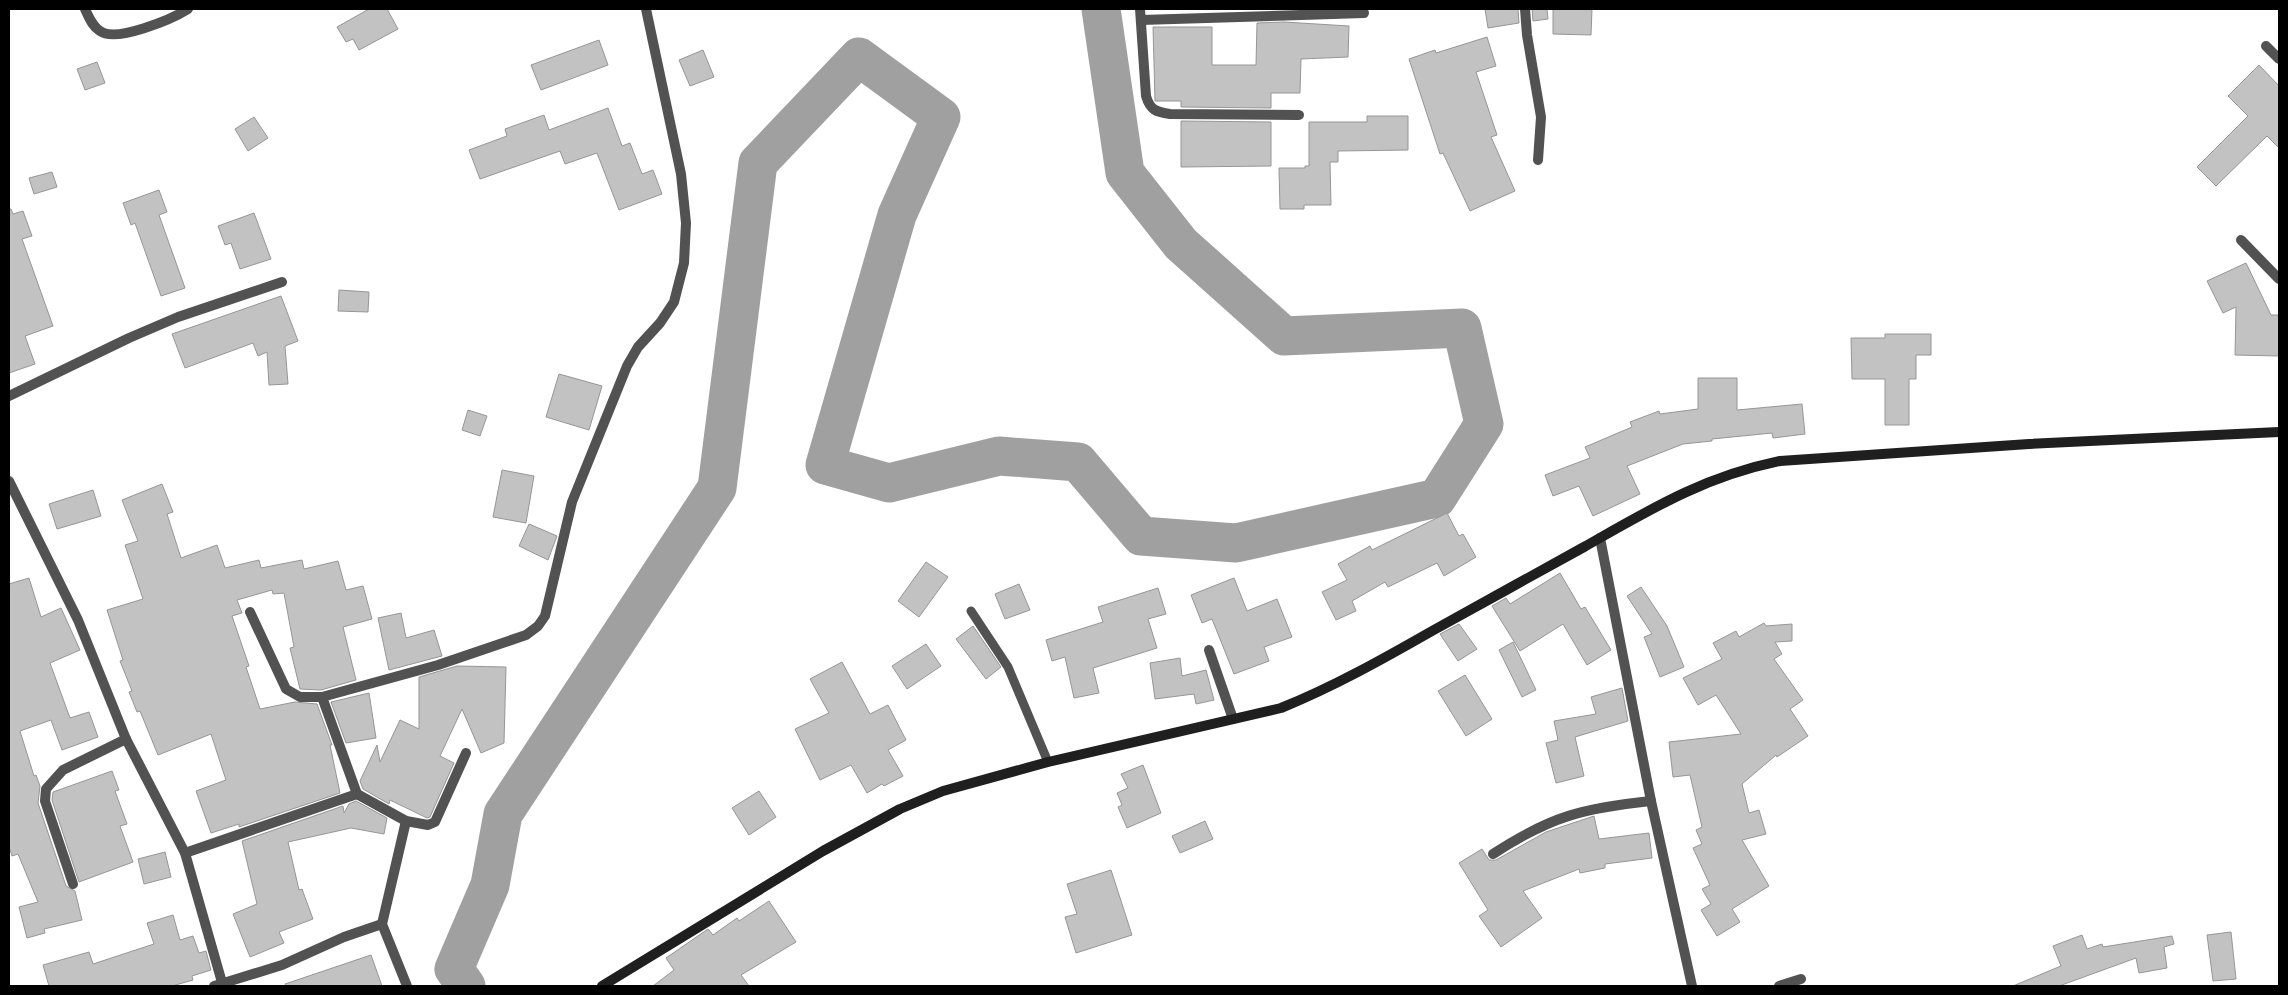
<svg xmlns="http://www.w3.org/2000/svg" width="2288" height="995" viewBox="0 0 2288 995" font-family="'Archivo Narrow',sans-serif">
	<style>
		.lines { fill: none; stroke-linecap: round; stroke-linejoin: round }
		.river { stroke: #a0a0a0; stroke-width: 39 }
		.building { fill: #c2c2c2; stroke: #969696 }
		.lane { stroke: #525252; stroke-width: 9 }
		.street { stroke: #525252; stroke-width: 10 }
		.secondary { stroke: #1f1f1f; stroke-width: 10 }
	</style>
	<rect width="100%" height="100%" fill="#fff"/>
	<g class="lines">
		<path class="river" d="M 466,986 L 454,969 L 490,885 L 503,814 L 717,488 L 758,163 L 859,57 L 941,117 L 897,215 L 825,465 L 889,483 L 999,456 L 1078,462 L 1141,536 L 1236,543 L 1437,498 L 1484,424 L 1462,328 L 1284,336 L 1181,244 L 1125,173 L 1101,9"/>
	</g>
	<g class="building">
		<path d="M 369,9 L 387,9 L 398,29 L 359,50 L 353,39 L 346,42 L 337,27 Z"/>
		<path d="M 1485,9 L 1518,9 L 1519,23 L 1488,28 Z"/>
		<path d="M 1532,9 L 1547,9 L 1548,19 L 1533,21 Z"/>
		<path d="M 1553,9 L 1592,9 L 1591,35 L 1553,34 Z"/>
		<path d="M 1284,22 L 1349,26 L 1348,57 L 1301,59 L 1300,93 L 1271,93 L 1271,108 L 1181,107 L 1181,101 L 1155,101 L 1153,27 L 1212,27 L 1212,65 L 1256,65 L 1257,23 Z"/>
		<path d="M 1487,37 L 1496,66 L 1476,72 L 1497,135 L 1491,137 L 1515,191 L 1470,211 L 1443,153 L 1440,154 L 1409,59 L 1435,50 L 1436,53 Z"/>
		<path d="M 599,40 L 608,65 L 541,90 L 531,65 Z"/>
		<path d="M 703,50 L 714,77 L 690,86 L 679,60 Z"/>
		<path d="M 97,62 L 105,83 L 85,90 L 77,69 Z"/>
		<path d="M 2259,65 L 2279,86 L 2279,148 L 2267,136 L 2216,186 L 2197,167 L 2248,116 L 2228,96 Z"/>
		<path d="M 608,108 L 622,146 L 630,143 L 642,174 L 653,170 L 662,194 L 619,210 L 597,153 L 565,164 L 560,151 L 480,179 L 469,150 L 507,136 L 505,129 L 544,115 L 549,130 Z"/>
		<path d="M 1367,116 L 1408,116 L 1408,150 L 1338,151 L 1338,162 L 1330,162 L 1331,205 L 1304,205 L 1304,209 L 1280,209 L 1279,168 L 1305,168 L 1305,166 L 1309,166 L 1309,122 L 1367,122 Z"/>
		<path d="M 254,117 L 268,138 L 248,151 L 235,129 Z"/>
		<path d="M 1181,121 L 1271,122 L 1271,166 L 1181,167 Z"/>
		<path d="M 52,172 L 57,187 L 34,194 L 29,178 Z"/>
		<path d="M 159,190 L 167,212 L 159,215 L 185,288 L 161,296 L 135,223 L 131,225 L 123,203 Z"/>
		<path d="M 9,209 L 11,209 L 13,214 L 23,211 L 32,236 L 22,239 L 53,326 L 25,336 L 35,364 L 9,373 Z"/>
		<path d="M 254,213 L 271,259 L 240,269 L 231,243 L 225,245 L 218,226 Z"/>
		<path d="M 2246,263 L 2271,315 L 2279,315 L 2279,356 L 2235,355 L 2236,307 L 2223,313 L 2207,281 Z"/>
		<path d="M 339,290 L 369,292 L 368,312 L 338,311 Z"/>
		<path d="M 281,296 L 298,341 L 285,346 L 288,384 L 269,385 L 267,352 L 258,356 L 253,343 L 185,368 L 172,334 Z"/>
		<path d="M 1885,334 L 1931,334 L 1931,355 L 1916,355 L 1916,379 L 1909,379 L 1909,425 L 1885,425 L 1885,379 L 1852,379 L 1851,338 L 1885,338 Z"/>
		<path d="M 559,374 L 602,386 L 589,430 L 546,417 Z"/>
		<path d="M 1698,378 L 1737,378 L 1737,410 L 1802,404 L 1805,434 L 1773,438 L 1772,433 L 1712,439 L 1712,441 L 1683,444 L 1627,466 L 1640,494 L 1593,516 L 1579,486 L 1553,496 L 1545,475 L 1590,458 L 1585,447 L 1632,427 L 1630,422 L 1659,411 L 1660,414 L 1698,409 Z"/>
		<path d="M 468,410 L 487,416 L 480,436 L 462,430 Z"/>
		<path d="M 502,470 L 534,476 L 526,523 L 493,517 Z"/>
		<path d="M 162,484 L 173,512 L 167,514 L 181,558 L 217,545 L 225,568 L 259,560 L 261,568 L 302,560 L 304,569 L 338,561 L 346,590 L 363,586 L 372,619 L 343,627 L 356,680 L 321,690 L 300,689 L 290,648 L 294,647 L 284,593 L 273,594 L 272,590 L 237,600 L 242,613 L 232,616 L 249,666 L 246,667 L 260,709 L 295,702 L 317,704 L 332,745 L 330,745 L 340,793 L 239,827 L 239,824 L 211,833 L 196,791 L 226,780 L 211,734 L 158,755 L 140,711 L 137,712 L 129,692 L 132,691 L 120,661 L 123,660 L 107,610 L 143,599 L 125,545 L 138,541 L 122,500 Z"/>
		<path d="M 93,490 L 101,516 L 57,529 L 49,504 Z"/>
		<path d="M 1447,513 L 1459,536 L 1463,534 L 1476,557 L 1444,576 L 1437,563 L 1388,587 L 1385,582 L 1352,601 L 1356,611 L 1336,620 L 1322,592 L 1347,580 L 1338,564 L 1370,546 L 1372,550 Z"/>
		<path d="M 529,524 L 557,536 L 548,560 L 519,546 Z"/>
		<path d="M 926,562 L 948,577 L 919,617 L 898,601 Z"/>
		<path d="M 1560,573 L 1581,609 L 1585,607 L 1611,650 L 1587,665 L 1563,624 L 1520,651 L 1492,606 L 1506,598 L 1510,604 Z"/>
		<path d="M 29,578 L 41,617 L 61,608 L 80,650 L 50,663 L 70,718 L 89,712 L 98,737 L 62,750 L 51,720 L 20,731 L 34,776 L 36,775 L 40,786 L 38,803 L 66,886 L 75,891 L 82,920 L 44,929 L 45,933 L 27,938 L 19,907 L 38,902 L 18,854 L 12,856 L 9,847 L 9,584 Z"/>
		<path d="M 1234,578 L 1247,611 L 1277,599 L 1292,637 L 1264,647 L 1269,661 L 1234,674 L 1212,619 L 1202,623 L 1191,595 Z"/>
		<path d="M 1019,584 L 1030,610 L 1005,619 L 995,594 Z"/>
		<path d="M 1641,587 L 1667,626 L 1684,667 L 1660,677 L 1644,637 L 1652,634 L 1627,596 Z"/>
		<path d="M 1158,588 L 1166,614 L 1148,619 L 1157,648 L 1093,668 L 1099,693 L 1074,698 L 1065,657 L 1052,661 L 1046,640 L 1103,622 L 1098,607 Z"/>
		<path d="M 401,613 L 406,638 L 434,630 L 442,656 L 389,670 L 378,618 Z"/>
		<path d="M 1764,623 L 1766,626 L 1792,624 L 1792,641 L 1775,642 L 1782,654 L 1774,659 L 1803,700 L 1790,709 L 1808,736 L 1777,757 L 1776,755 L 1742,784 L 1749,813 L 1759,810 L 1766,834 L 1742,840 L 1769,886 L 1732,909 L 1740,922 L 1717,936 L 1701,910 L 1711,904 L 1702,889 L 1710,885 L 1693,848 L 1702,844 L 1696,830 L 1702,827 L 1690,775 L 1673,777 L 1669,742 L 1741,734 L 1716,695 L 1698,705 L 1683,678 L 1722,659 L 1713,643 L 1736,631 L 1739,637 Z"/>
		<path d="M 1459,624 L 1477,649 L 1458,661 L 1440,634 Z"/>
		<path d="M 973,626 L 1001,667 L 986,679 L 956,639 Z"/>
		<path d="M 1513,642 L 1536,690 L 1522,697 L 1499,650 Z"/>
		<path d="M 926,644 L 941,666 L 907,689 L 892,666 Z"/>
		<path d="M 1180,658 L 1182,676 L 1206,670 L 1214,700 L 1196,704 L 1194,694 L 1155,699 L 1150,663 Z"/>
		<path d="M 842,662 L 870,714 L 888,705 L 906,740 L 888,750 L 903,776 L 884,786 L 882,784 L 867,793 L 851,765 L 820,780 L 795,729 L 829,713 L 810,679 Z"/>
		<path d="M 457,666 L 506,667 L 504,743 L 481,753 L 462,709 L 440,756 L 454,763 L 430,817 L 427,818 L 390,800 L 389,804 L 363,789 L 360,781 L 377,745 L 380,762 L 400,720 L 419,729 L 419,677 Z"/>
		<path d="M 1465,675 L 1492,719 L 1466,736 L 1438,691 Z"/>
		<path d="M 1622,688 L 1628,721 L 1575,737 L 1584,776 L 1556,783 L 1546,743 L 1558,740 L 1554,721 L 1596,714 L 1591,697 Z"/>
		<path d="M 369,693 L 376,738 L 346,743 L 331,702 Z"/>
		<path d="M 1143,765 L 1161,813 L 1127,828 L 1118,807 L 1122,805 L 1117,793 L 1128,788 L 1121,774 Z"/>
		<path d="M 112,771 L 119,790 L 115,791 L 127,824 L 120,826 L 133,862 L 79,882 L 52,800 L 53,792 Z"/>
		<path d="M 759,791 L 776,817 L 749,835 L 732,808 Z"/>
		<path d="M 356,801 L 387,818 L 384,834 L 351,828 L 288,842 L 299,890 L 302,889 L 313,919 L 279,932 L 284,943 L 250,957 L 233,914 L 257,904 L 242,841 L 343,806 L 344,813 L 349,804 Z"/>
		<path d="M 1594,816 L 1599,839 L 1649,833 L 1652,858 L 1605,864 L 1605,868 L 1580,873 L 1579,869 L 1523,891 L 1542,918 L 1501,947 L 1479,916 L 1488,910 L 1459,863 L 1482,849 L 1489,860 L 1496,860 L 1546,832 Z"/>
		<path d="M 1205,821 L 1213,839 L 1180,853 L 1172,836 Z"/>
		<path d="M 165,852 L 171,877 L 144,884 L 138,859 Z"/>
		<path d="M 1111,870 L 1132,935 L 1076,953 L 1065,917 L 1077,914 L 1067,884 Z"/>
		<path d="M 769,901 L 796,942 L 741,975 L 749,986 L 653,986 L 674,970 L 666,958 L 708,929 L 713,935 L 737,918 L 739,921 Z"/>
		<path d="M 173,915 L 180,940 L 193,936 L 199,953 L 206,951 L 211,970 L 192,976 L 193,980 L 172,986 L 49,986 L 43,965 L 89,952 L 93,964 L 154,944 L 147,923 Z"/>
		<path d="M 2231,932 L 2236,979 L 2213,981 L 2207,935 Z"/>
		<path d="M 2082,935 L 2087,949 L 2102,944 L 2103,947 L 2172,936 L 2174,944 L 2164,947 L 2167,968 L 2139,973 L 2136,958 L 2059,986 L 2013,986 L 2061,966 L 2053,946 Z"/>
		<path d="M 371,955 L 382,986 L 286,986 L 285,984 Z"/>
	</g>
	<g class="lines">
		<path class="lane" d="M 971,611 L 1008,667 L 1048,762"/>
		<g class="street">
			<path d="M 85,9 C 89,17 92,26 100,31 C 116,43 172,19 188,9"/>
			<path d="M 1140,9 L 1146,96 C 1150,110 1156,112 1170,114 L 1299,115"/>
			<path d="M 1525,9 L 1527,35 L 1541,117 L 1538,160"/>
			<path d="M 1141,20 L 1364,13"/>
			<path d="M 2266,46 L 2279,59"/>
			<path d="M 2241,240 L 2279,279"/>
			<path d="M 9,396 L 129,338 L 178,317 L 282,282"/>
			<path d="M 9,481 L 78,620 L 126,739 L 185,853 L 223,986"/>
			<path d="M 1600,538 L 1651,801 L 1692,986"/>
			<path d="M 250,612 L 286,689 L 300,697 L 322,697"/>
			<path d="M 1209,650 L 1233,719"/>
			<path d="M 357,794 L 322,697 L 438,665 L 526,635 L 538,626 L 545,616 L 572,502 L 627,366 L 638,347 L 660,323 L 674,302 L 684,263 L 686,223 L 681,174 L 646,9"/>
			<path d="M 406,821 L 382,924 L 407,986"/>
			<path d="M 185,853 L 357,794 L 406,821 L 428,825 L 435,822 L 466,753"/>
			<path d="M 1493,854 C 1551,816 1584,808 1651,801"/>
			<path d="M 73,884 L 45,801 L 46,789 L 63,770 L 126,739"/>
			<path d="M 214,986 L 282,965 L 344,937 L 382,924"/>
			<path d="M 1779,986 L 1801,979"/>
		</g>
		<path class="secondary" d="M 602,986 L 823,851 L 900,809 L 943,791 L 1048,762 L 1281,708 C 1333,687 1383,659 1432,631 C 1483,603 1533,575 1584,547 C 1651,509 1703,477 1780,461 L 2029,444 L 2279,432"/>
	</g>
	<rect width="2288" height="995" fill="none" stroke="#000000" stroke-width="20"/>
</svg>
